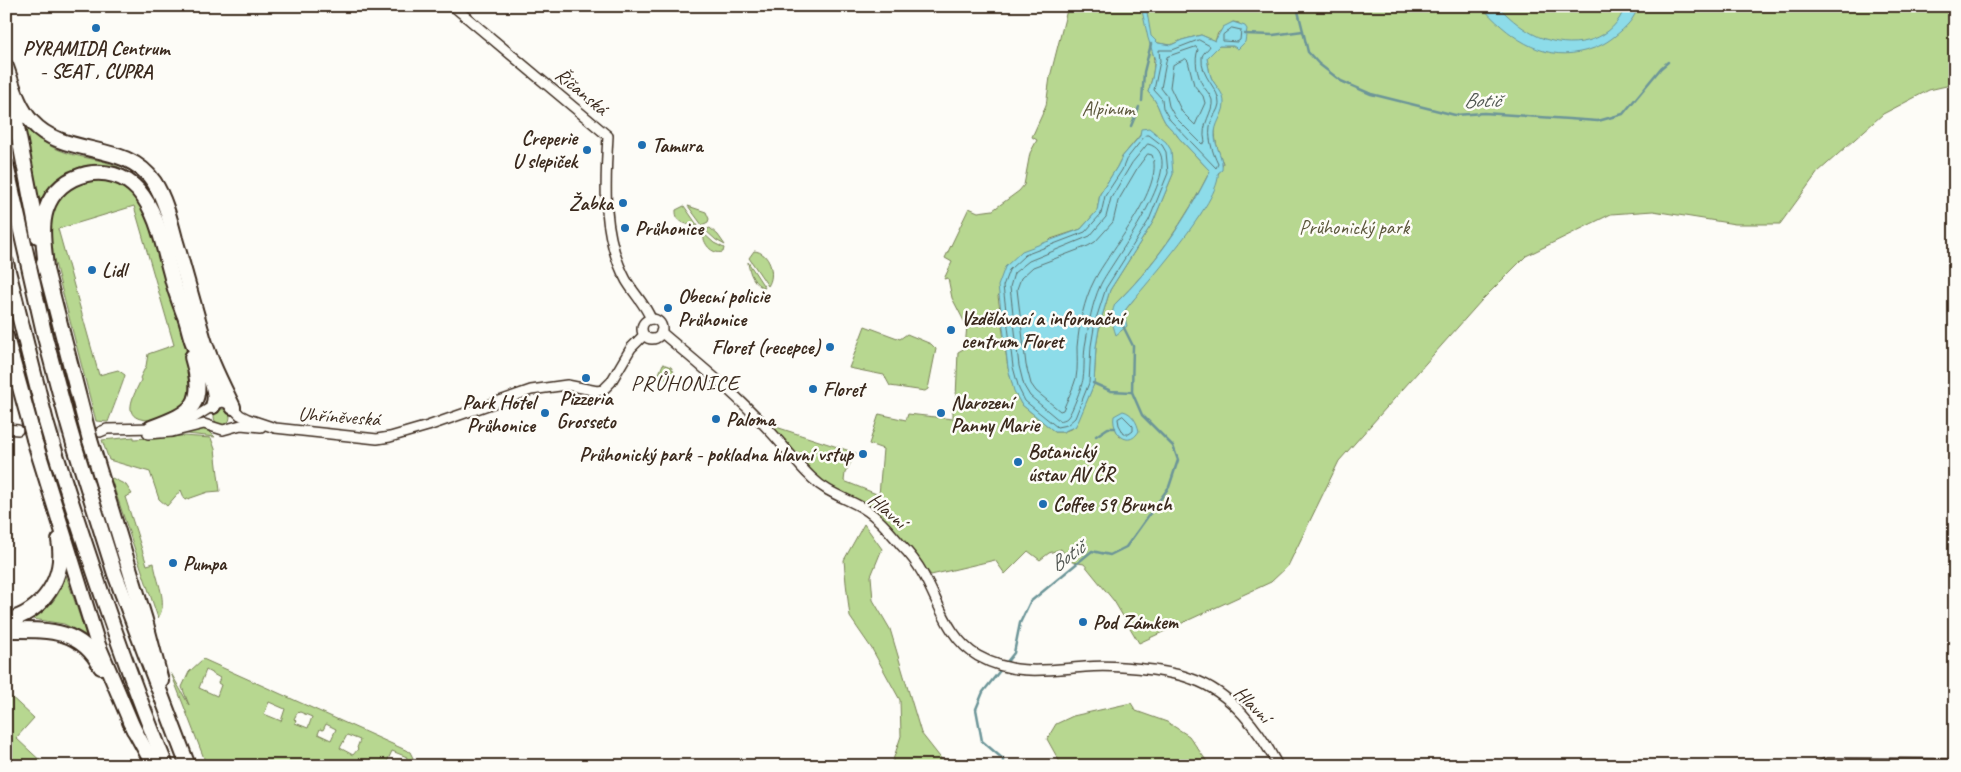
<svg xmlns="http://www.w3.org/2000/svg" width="1961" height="772" viewBox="0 0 1961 772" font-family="Caveat,sans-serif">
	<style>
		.green { fill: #b7d790; stroke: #798057; fill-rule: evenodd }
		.water { fill: #8ddce9; stroke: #6c9598 }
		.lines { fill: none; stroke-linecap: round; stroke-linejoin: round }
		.shore { stroke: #5c716f; stroke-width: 1 }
		.stream { stroke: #6c9598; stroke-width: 2.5 }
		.minor-tunnel { stroke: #d6d2cc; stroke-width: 9; stroke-dasharray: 9 4.5; stroke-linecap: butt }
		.minor-casing { stroke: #3b2a1e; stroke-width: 12 }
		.highway-casing { stroke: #3b2a1e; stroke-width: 18 }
		.minor { stroke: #fdfcf7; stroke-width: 9 }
		.highway { stroke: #fdfcf7; stroke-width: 14 }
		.highway-bridge-casing { stroke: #3b2a1e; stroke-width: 18; stroke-linecap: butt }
		.highway-bridge { stroke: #fdfcf7; stroke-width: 14 }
		.poi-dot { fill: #1f6fb2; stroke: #fdfcf7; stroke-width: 2 }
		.labels { text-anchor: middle; stroke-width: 5; stroke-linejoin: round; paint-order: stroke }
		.poi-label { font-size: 20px; font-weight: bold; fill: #3b2a1e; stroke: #fdfcf7; text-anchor: start }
		.street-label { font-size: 20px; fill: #3b2a1e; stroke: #fdfcf7 }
		.park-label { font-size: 20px; fill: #5a553a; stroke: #fdfcf7 }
		.water-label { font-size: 21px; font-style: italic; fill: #505651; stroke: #fdfcf7 }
		.quarter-label { font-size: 22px; letter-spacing: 1px; fill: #3b2a1e; stroke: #fdfcf7 }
	</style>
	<rect width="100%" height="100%" fill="#fdfcf7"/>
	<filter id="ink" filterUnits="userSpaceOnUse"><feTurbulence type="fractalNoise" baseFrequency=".02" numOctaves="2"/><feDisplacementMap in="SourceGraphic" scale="10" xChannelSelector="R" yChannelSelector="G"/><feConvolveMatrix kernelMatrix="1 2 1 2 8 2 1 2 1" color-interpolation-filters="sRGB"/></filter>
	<g filter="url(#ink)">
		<g class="green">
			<path d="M 1068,6 L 1955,6 L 1955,84 L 1929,90 L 1883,114 L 1818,172 L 1780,224 L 1735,224 L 1653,211 L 1611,214 L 1526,256 L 1481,301 L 1339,461 L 1288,566 L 1271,582 L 1139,643 L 1114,601 L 1084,564 L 1072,562 L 1061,549 L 1049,553 L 1040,560 L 1028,551 L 1005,574 L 995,560 L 931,575 L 890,524 L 869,505 L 838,492 L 811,472 L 773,426 L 856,453 L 845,473 L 844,481 L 879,495 L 883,449 L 869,444 L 879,414 L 906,420 L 908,414 L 953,419 L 953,412 L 951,410 L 956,397 L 958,352 L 965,348 L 967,325 L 965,323 L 952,298 L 948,278 L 944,279 L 952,262 L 945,258 L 969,208 L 978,212 L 993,210 L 1019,191 L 1024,185 L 1030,153 L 1037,140 L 1032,137 L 1046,106 L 1050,77 ZM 1233,22 L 1239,23 L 1233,46 L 1219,46 L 1207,58 C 1208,64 1209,71 1211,77 C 1215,87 1221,88 1223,102 C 1225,110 1218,117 1216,124 C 1213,136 1218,152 1223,163 L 1200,215 L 1126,309 L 1124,314 L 1115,304 C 1154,266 1186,219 1210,171 L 1179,138 C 1175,131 1169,128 1165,122 C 1158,110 1159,103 1148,92 C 1153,77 1156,64 1152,48 L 1158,43 L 1171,45 L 1182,40 L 1201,35 L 1215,41 L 1218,33 ZM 1141,134 L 1173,174 L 1153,222 L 1110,290 L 1100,323 L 1096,347 L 1094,384 L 1075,427 L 1063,432 L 1055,432 L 1021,404 L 1008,368 L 998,296 L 1051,239 L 1081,229 L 1097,211 L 1100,194 L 1117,167 L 1122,157 ZM 1115,428 L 1139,431 L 1120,437 Z"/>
			<path d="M 24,130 L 28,130 C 37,137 46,145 57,149 C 89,163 113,155 141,183 C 98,151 69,162 39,202 Z"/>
			<path d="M 111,178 L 136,195 L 147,215 L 154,236 L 191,368 L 194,386 L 184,408 L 148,422 L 148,420 C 119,419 134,395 141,380 L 140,378 L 146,366 L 148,354 L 174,345 L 134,206 L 58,229 L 99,375 L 118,370 L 125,375 C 125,378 109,419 108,422 L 96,421 L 50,244 L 50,222 L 58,196 L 79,180 Z"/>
			<path d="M 684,206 L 698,226 C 688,225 675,223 676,210 Z"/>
			<path d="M 688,206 L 706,212 L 709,219 L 708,222 L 702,225 Z"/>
			<path d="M 710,228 L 718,235 L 725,245 L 716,240 L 705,230 Z"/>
			<path d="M 703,233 L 714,243 L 724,248 L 723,252 C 711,255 703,243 703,233 Z"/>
			<path d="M 754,251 C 770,252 776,275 768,286 L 749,258 Z"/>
			<path d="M 748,262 L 765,288 C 754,285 749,273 748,262 Z"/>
			<path d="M 865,326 L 900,339 L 907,334 L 931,344 L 936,349 L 928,389 L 925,391 L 890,386 L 884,375 L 849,368 Z"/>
			<path d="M 663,364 L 671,367 L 674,372 L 672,377 L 667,380 L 658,376 Z"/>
			<circle cx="222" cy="417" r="8"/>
			<path d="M 203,428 L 209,431 L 215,437 L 178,433 Z"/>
			<path d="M 183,436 L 211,438 L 215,449 L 220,491 L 208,492 L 185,500 L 181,490 L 167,506 L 159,499 L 150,472 L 109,460 L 102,440 L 134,437 L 134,439 Z"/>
			<path d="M 112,478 L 126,485 L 132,494 L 125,497 L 147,565 L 154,563 C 156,581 169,602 158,618 L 111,479 Z"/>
			<path d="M 864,524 L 882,549 L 871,576 L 873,600 L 890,629 L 921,733 L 947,766 L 891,766 L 901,736 L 900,700 L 872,649 L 850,617 L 846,583 L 844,560 Z"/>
			<path d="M 66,575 L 86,635 L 64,624 L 33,619 C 50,608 60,595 66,575 Z"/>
			<path d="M 203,659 L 410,752 L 413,758 L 410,766 L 403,766 L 407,757 L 392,751 L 385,766 L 324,766 L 317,761 L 315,766 L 207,766 L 171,673 L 189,705 L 182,687 L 189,672 ZM 206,670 L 220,678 L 218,683 L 221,685 L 217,696 L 199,688 ZM 269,702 L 285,709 L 281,721 L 264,714 ZM 300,712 L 312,717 L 308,728 L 295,723 L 296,721 L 294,719 L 297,713 ZM 326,724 L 336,729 L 331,740 L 318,734 L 320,729 L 323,730 ZM 347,735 L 360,740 L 357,748 L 358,749 L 353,755 L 340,748 Z"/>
			<path d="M 6,692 L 34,718 L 16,738 L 46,766 L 6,766 Z"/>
			<path d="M 1131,703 L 1136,711 L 1167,722 L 1189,736 L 1210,766 L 1062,766 L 1047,739 L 1056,724 L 1073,716 Z"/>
		</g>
		<g class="water">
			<path d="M 1141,6 L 1146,6 L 1151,36 L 1158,43 L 1171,45 L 1182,40 L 1201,35 L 1215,41 L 1223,27 L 1233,22 L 1245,26 L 1247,29 L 1245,42 L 1238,49 L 1233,46 L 1219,46 L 1207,58 C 1208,64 1209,71 1211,77 C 1215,87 1225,92 1224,105 C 1223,116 1214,124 1215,136 C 1215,147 1224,158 1222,170 L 1218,173 C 1222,200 1144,286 1126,309 L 1124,314 L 1127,326 L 1116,335 C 1112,323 1110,316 1115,304 C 1153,267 1187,219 1210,171 L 1179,138 C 1175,131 1169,128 1165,122 C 1158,110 1159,103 1148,92 L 1152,79 L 1155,60 L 1148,38 Z"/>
			<path d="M 1481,6 L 1498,6 C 1510,19 1528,34 1545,39 C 1577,49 1614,41 1625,6 L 1638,6 C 1635,19 1625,28 1615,36 C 1604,45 1594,49 1580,52 C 1540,61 1507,35 1481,6 Z"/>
			<path d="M 1149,128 L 1166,142 L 1171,150 L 1173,174 L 1153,222 L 1110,290 L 1100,323 L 1096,347 L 1094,384 L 1079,420 L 1075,427 L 1069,429 L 1063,432 L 1055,432 L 1021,404 L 1014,391 L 1008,368 L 998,286 L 1005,267 L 1022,251 L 1081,229 L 1097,211 L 1100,194 L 1117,167 L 1122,157 L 1140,136 L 1141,129 Z"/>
			<path d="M 1123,411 C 1132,413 1137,422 1139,431 C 1128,450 1111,432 1114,416 Z"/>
		</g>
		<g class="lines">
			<g class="shore">
				<path d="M 1232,28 L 1241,30 L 1240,40 L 1237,42 L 1223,41 L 1223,35 Z"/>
				<path d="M 1199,40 L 1210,46 C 1208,50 1202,53 1202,58 C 1200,77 1220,89 1219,104 C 1218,111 1213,116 1211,122 C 1207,135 1212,152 1218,164 L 1216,168 L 1170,120 L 1163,108 L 1162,99 L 1154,90 L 1160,61 L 1159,50 L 1172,50 Z"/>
				<path d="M 1196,47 L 1198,50 C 1194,60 1197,74 1202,84 C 1205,90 1210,93 1212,100 C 1214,112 1200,124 1205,142 L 1202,144 L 1175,117 L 1169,106 L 1167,96 L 1161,88 L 1167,57 Z"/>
				<path d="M 1186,59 L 1188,61 L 1194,85 L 1203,96 L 1205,103 L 1195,125 L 1182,112 L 1170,87 L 1173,65 Z"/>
				<path d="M 1146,135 L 1149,135 L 1162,145 L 1166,152 L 1168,173 L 1149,220 L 1106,288 L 1095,322 L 1091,346 L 1089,383 L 1075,418 L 1067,425 L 1057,427 L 1025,401 L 1019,389 L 1013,367 L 1003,286 L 1009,270 L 1025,255 L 1085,232 L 1101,214 L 1105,196 L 1122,170 L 1126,160 Z"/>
				<path d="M 1148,144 C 1196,156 1108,266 1100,286 C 1092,304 1089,322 1086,341 C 1083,354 1085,367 1083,379 C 1082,386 1071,415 1067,418 C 1065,420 1062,420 1060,421 L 1030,396 L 1024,386 L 1019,366 L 1010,287 L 1014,273 L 1029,261 L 1090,236 L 1106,217 L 1111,198 L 1132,163 Z"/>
				<path d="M 1148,154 L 1152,155 C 1166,187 1108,252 1094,281 C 1084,300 1079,325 1077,347 C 1077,357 1078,368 1076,378 C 1073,389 1067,400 1063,410 L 1060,411 L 1036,391 L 1031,384 L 1026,365 L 1017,289 L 1021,278 L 1033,267 L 1088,246 L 1095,242 L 1113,222 L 1118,201 L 1138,167 Z"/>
				<path d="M 1123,416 L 1133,426 L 1133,431 L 1129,434 L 1124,434 L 1119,425 L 1118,419 Z"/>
			</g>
			<g class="stream">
				<path d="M 1303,31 L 1308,52 L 1319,64 L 1341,81 L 1371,94 L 1455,115 L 1484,113 L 1598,121 L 1623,114 L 1661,68 L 1668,62"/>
				<path d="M 1244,34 L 1273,35 L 1303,31 L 1298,11 L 1295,6"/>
				<path d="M 1142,101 L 1144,72 L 1151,44"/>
				<path d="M 1131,126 L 1139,107"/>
				<path d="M 1093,383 L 1111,391 L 1132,392"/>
				<path d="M 1096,436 L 1108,428 L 1115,428"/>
				<path d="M 1006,663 L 1014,653 L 1020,623 L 1030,602 L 1092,551 L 1110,555 L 1126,547 L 1169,487 L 1178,460 L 1173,446 L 1142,415 L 1132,392 L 1133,346 L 1123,326"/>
				<path d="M 1002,668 L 983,692 L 976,709 L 982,741 L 1003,759 L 1003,766"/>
			</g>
			<path class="minor-tunnel" d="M 18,430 L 100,432"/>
			<defs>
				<g id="minor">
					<path d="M 453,6 L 608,136 C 605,185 602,235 626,280 C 634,294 645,304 651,319"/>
					<circle cx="652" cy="329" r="10"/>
					<path d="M 661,332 C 696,362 735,393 766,427 C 782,443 795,462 812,478 C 827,493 846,498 863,508 C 878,517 890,532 901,545 C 909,553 917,563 923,574 C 939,602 948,639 978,656 C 1014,676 1046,670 1085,667 C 1107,665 1130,667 1153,670 C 1166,672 1180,674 1192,679 C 1231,692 1260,731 1278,766"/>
					<path d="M 168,427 L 192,419 L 216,404 L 223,402 L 229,404 L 240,415 L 248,419 L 275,428 L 377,439 L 390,437 L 428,426 L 531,390 L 567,385 L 597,391 L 603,390 L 611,382 L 631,348 L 644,335"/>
					<path d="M 6,429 L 18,430"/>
					<path d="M 100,432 L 107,429 L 155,428"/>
					<path d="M 148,434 L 172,432 L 204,424 L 223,430 L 241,425 L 261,427"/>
					<path d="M 1820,766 L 1827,763 L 1955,764"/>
				</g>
				<g id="highway">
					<path d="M 6,67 C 13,86 18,107 32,122 C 64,158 126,140 154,182 C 165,199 170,220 175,239 C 184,269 192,300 201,330 C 208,357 221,382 233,407"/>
					<path d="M 11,96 L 38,236"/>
					<path d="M 6,165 L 45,337 L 67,420"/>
					<path d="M 44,262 L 85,421"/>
					<path d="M 6,263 L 46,422"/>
					<path d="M 46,270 C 45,251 40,229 46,210 C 58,171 111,160 138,190 C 158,213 163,246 171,274 C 174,288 179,301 184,314 C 188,323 189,333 193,343 C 199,360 221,388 213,406"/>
					<path d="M 6,337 L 29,420"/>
					<path d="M 151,428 C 194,412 206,405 192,357"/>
					<path d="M 34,439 L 98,645 L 134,730"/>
					<path d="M 51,439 C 86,549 122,659 166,766"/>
					<path d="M 90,440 L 145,620 L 161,681"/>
					<path d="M 74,444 L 115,574 L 188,766"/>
					<path d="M 6,621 C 43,612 66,578 59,540"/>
					<path d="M 6,630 C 46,630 80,627 101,667"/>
					<path d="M 130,722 L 154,766"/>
				</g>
			</defs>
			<use href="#minor" class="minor-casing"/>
			<use href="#highway" class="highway-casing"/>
			<use href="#minor" class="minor"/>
			<use href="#highway" class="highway"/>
			<defs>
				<g id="highway-bridge">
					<path d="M 29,420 L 34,439"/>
					<path d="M 67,420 L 74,444"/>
					<path d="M 85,421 L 90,440"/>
					<path d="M 46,422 L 51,439"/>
				</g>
			</defs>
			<use href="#highway-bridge" class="highway-bridge-casing"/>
			<use href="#highway-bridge" class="highway-bridge"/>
		</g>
	</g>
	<g class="poi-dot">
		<circle cx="96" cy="28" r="5"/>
		<circle cx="642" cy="145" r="5"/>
		<circle cx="587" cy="150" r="5"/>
		<circle cx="623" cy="203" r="5"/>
		<circle cx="625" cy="228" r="5"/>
		<circle cx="92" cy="270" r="5"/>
		<circle cx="668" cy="308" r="5"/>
		<circle cx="951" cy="330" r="5"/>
		<circle cx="830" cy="347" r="5"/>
		<circle cx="586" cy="378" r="5"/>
		<circle cx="813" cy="389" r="5"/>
		<circle cx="545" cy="413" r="5"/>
		<circle cx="941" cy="413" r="5"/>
		<circle cx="716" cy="419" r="5"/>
		<circle cx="863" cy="454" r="5"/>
		<circle cx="1018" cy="462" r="5"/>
		<circle cx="1043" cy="504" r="5"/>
		<circle cx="173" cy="563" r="5"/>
		<circle cx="1083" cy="622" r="5"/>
	</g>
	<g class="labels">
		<g class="poi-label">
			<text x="96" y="55" text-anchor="middle">PYRAMIDA Centrum<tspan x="96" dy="23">- SEAT , CUPRA</tspan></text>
			<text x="577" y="145" text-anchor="end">Creperie<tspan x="577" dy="23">U slepiček</tspan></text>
			<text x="652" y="152">Tamura</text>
			<text x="613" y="210" text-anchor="end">Žabka</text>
			<text x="635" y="235">Průhonice</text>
			<text x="102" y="277">Lidl</text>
			<text x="678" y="303">Obecní policie<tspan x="678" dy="23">Průhonice</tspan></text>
			<text x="961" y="325">Vzdělávací a informační<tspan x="961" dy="23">centrum Floret</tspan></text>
			<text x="820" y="354" text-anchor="end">Floret (recepce)</text>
			<text x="823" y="396">Floret</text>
			<text x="586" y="405" text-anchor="middle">Pizzeria<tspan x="586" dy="23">Grosseto</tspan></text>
			<text x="535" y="409" text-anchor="end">Park Hotel<tspan x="535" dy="23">Průhonice</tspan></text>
			<text x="951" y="409">Narození<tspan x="951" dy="23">Panny Marie</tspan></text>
			<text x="726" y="426">Paloma</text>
			<text x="1028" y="458">Botanický<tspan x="1028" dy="23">ústav AV ČR</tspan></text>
			<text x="853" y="461" text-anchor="end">Průhonický park - pokladna hlavní vstup</text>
			<text x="1053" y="511">Coffee 59 Brunch</text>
			<text x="183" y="570">Pumpa</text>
			<text x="1093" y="629">Pod Zámkem</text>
		</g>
		<g class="street-label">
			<text transform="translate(582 91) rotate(40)" y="7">Říčanská</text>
			<text transform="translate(339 416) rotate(4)" y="7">Uhříněveská</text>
			<text transform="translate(888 510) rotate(40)" y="7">Hlavní</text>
			<text transform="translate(1253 704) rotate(45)" y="7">Hlavní</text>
		</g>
		<g class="park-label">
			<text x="1108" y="115">Alpinum</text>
			<text x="1354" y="234">Průhonický park</text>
		</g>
		<g class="water-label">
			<text x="1482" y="107">Botič</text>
			<text transform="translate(1067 556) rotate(-35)" y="7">Botič</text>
		</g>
		<g class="quarter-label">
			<text x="685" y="390">PRŮHONICE</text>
		</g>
	</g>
	<rect width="1961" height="772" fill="none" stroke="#fdfcf7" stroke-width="25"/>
	<rect x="12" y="12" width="1936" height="747" fill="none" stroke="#3b2a1e" stroke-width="2" filter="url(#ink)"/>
</svg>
